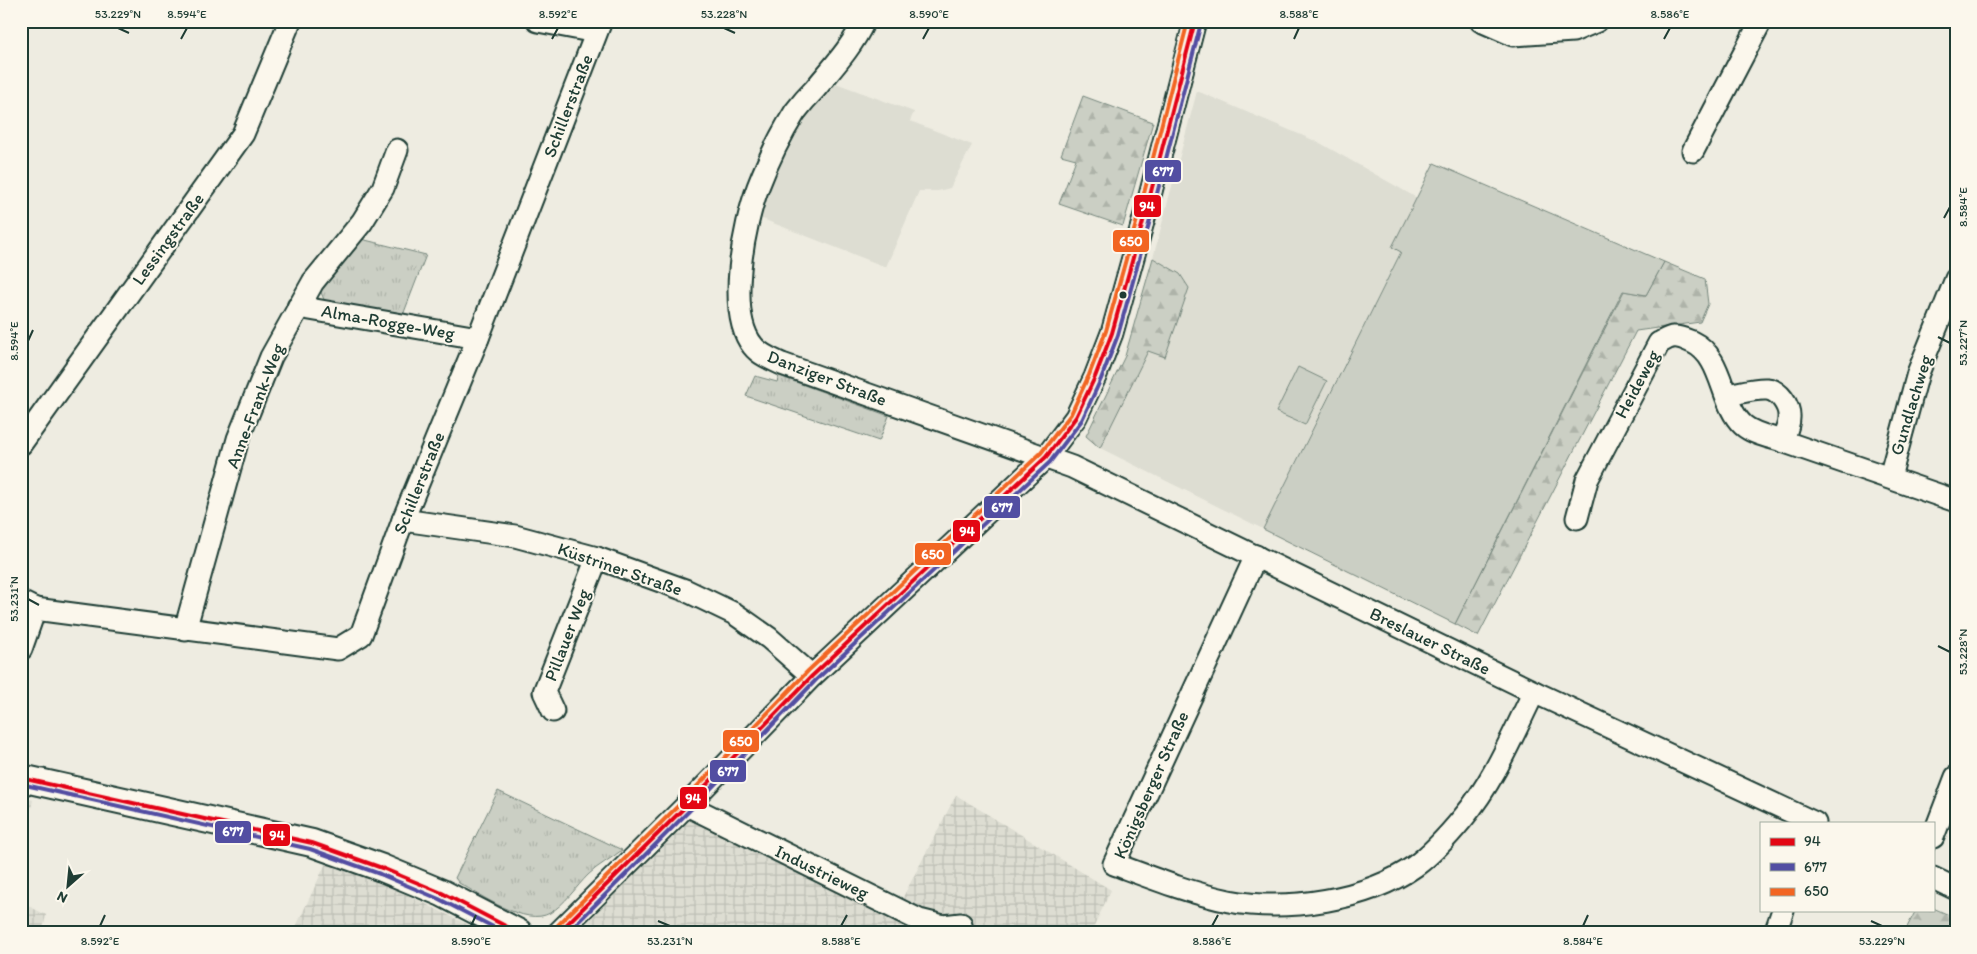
<svg xmlns="http://www.w3.org/2000/svg" width="1977" height="954" viewBox="0 0 1977 954" font-family="Itim,sans-serif">
	<style>
		.built { fill: #ddddd2 }
		.industrial { fill: url(#industrial-grid) }
		.grass { fill: url(#grass-tufts); stroke: #75867c }
		.forest { fill: url(#forest-firs); stroke: #75867c }
		.pitch { fill: #cbcfc4; stroke: #75867c }
		.lines { fill: none; stroke-linecap: round; stroke-linejoin: round }
		.minor-casing { stroke: #1f3d34; stroke-width: 25 }
		.major-casing { stroke: #1f3d34; stroke-width: 30 }
		.minor { stroke: #fbf7ec; stroke-width: 21 }
		.major { stroke: #fbf7ec; stroke-width: 26 }
		.bus-1-casing { stroke: #fbf7ec; stroke-width: 8 }
		.bus-2-casing { stroke: #fbf7ec; stroke-width: 8 }
		.bus-3-casing { stroke: #fbf7ec; stroke-width: 8 }
		.bus-1 { stroke: #e30613; stroke-width: 4 }
		.bus-2 { stroke: #524ea2; stroke-width: 4 }
		.bus-3 { stroke: #f26522; stroke-width: 4 }
		.ticks { fill: none; stroke: #1f3d34; stroke-width: 2 }
		.bus-dot { fill: #1f3d34; stroke: #fbf7ec; stroke-width: 2 }
		.labels { text-anchor: middle; stroke-width: 4; stroke-linejoin: round; paint-order: stroke }
		.street-label { font-size: 18px; fill: #1f3d34; stroke: #fbf7ec }
		.line-badge { stroke: #fbf7ec; stroke-width: 2 }
		.badge-label { font-size: 14px; text-anchor: middle; font-weight: bold; fill: #fff }
		.neatline { fill: none; stroke: #1f3d34; stroke-width: 2 }
		.ticks-label { font-size: 12px; text-anchor: middle; fill: #1f3d34 }
	</style>
	<defs>
		<pattern id="industrial-grid" width="8" height="8" patternUnits="userSpaceOnUse" patternTransform="scale(1.25)"><rect width="8" height="8" fill="#ddddd2"/><path d="M0 4h8M4 0v8" fill="none" stroke="#bdbfb5"/></pattern>
		<pattern id="grass-tufts" width="24" height="20" patternUnits="userSpaceOnUse" patternTransform="scale(1.25)"><rect width="24" height="20" fill="#cbcfc4"/><path d="M3 7l-1-3M5 7V3M7 7l1-3M15 17l-1-3M17 17v-4M19 17l1-3" fill="none" stroke="#aeb3a9"/></pattern>
		<pattern id="forest-firs" width="22" height="20" patternUnits="userSpaceOnUse" patternTransform="scale(1.25)"><rect width="22" height="20" fill="#cbcfc4"/><path d="M5 1l3.5 6h-7zM16 11l3.5 6h-7z" fill="#aeb3a9"/></pattern>
	</defs>
	<rect width="100%" height="100%" fill="#eeece1"/>
	<filter id="ink" filterUnits="userSpaceOnUse"><feTurbulence type="fractalNoise" baseFrequency=".02" numOctaves="2"/><feDisplacementMap in="SourceGraphic" scale="10" xChannelSelector="R" yChannelSelector="G"/><feConvolveMatrix kernelMatrix="1 2 1 2 8 2 1 2 1" color-interpolation-filters="sRGB"/></filter>
	<g filter="url(#ink)">
		<g class="built">
			<path d="M 833,82 L 914,112 L 910,121 L 972,145 L 950,188 L 938,191 L 919,191 L 886,267 L 760,218 L 768,189 L 794,129 Z"/>
			<path d="M 1197,91 L 1320,143 L 1417,198 L 1393,247 L 1401,251 L 1263,529 L 1100,448 L 1086,436 L 1125,356 L 1153,258 Z"/>
		</g>
		<g class="industrial">
			<path d="M 956,795 L 1111,890 L 1091,933 L 581,933 L 584,926 L 702,803 L 901,901 Z"/>
			<path d="M 21,797 L 33,800 L 21,851 Z"/>
			<path d="M 326,863 L 347,868 L 385,884 L 485,933 L 293,933 Z"/>
			<path d="M 21,902 L 46,915 L 42,933 L 21,933 Z"/>
		</g>
		<g class="grass">
			<path d="M 357,238 L 426,255 L 403,315 L 326,304 L 319,288 Z"/>
			<path d="M 755,376 L 777,382 L 779,376 L 889,416 L 879,441 L 746,396 Z"/>
			<path d="M 498,791 L 622,850 C 611,859 598,865 588,875 C 576,887 565,904 550,913 C 526,927 481,895 459,883 L 455,878 Z"/>
		</g>
		<g class="forest">
			<path d="M 1083,96 L 1153,122 L 1123,226 L 1059,204 L 1076,159 L 1061,155 Z"/>
			<path d="M 1153,258 L 1180,274 L 1189,288 L 1165,357 L 1148,351 L 1100,448 L 1086,436 L 1125,356 Z"/>
			<path d="M 1664,262 L 1705,279 L 1708,304 L 1700,322 L 1636,331 L 1478,636 L 1455,624 L 1624,291 L 1646,295 Z"/>
			<path d="M 1933,908 L 1956,918 L 1956,933 L 1904,933 L 1916,910 L 1933,910 Z"/>
		</g>
		<g class="pitch">
			<path d="M 1434,163 L 1664,262 L 1646,295 L 1623,291 L 1455,624 L 1263,529 L 1401,252 L 1392,247 Z"/>
			<path d="M 1298,367 L 1327,381 L 1305,425 L 1276,412 Z"/>
		</g>
		<g class="lines">
			<defs>
				<g id="minor">
					<path d="M 538,21 L 596,32"/>
					<path d="M 864,21 C 852,47 833,67 815,89 C 808,96 801,104 795,112 C 780,136 768,161 758,187 C 744,225 726,313 753,346 C 760,355 773,360 782,364 L 1072,467 L 1534,692 L 1815,823"/>
					<path d="M 1481,21 L 1513,35 L 1573,31 L 1597,21"/>
					<path d="M 1693,151 L 1761,21"/>
					<path d="M 298,307 L 478,338"/>
					<path d="M 1727,395 C 1740,393 1754,388 1767,389 C 1779,390 1790,406 1789,418 C 1789,426 1785,434 1782,441 L 1956,501"/>
					<path d="M 21,444 L 243,134 L 290,21"/>
					<path d="M 1890,477 L 1918,373 L 1956,279"/>
					<path d="M 1577,518 L 1587,480 L 1659,343 C 1663,341 1669,337 1673,337 C 1679,336 1687,340 1692,342 C 1724,357 1720,404 1743,425 C 1753,434 1770,437 1782,441"/>
					<path d="M 403,520 L 515,536 L 597,558 L 685,590 L 735,614 L 769,638 L 812,676"/>
					<path d="M 1256,556 L 1114,864 C 1152,878 1190,893 1229,901 C 1287,912 1367,900 1415,866 C 1433,853 1449,835 1463,818 C 1494,781 1513,734 1534,692"/>
					<path d="M 21,602 L 35,609 L 21,649"/>
					<path d="M 35,609 L 338,649 L 361,635 L 403,520 L 478,338 L 601,21"/>
					<path d="M 185,630 L 238,439 L 271,357 L 313,282 L 362,222 L 383,188 L 397,150"/>
					<path d="M 553,711 L 544,692 L 597,558"/>
					<path d="M 687,805 L 919,920 L 943,926 L 961,924"/>
					<path d="M 1933,837 L 1956,777"/>
					<path d="M 1933,878 L 1956,889"/>
					<path d="M 558,933 L 687,805 L 812,676 L 1046,457 L 1076,417 L 1095,377 L 1112,333 L 1146,211 L 1195,21"/>
					<path d="M 1775,933 L 1783,910"/>
				</g>
				<path id="major" d="M 21,778 L 312,843 L 382,868 L 442,893 L 519,933"/>
			</defs>
			<use href="#minor" class="minor-casing"/>
			<use href="#major" class="major-casing"/>
			<use href="#minor" class="minor"/>
			<use href="#major" class="major"/>
			<defs>
				<g id="bus-1">
					<path d="M 21,778 L 312,843 L 382,868 L 442,893 L 519,933"/>
					<path d="M 558,933 L 687,805 L 812,676 L 1046,457 L 1076,417 L 1095,377 L 1112,333 L 1146,211 L 1195,21"/>
				</g>
				<g id="bus-2">
					<path d="M 21,784 L 310,849 L 380,874 L 439,899 L 505,933"/>
					<path d="M 567,933 L 691,809 L 816,680 L 1050,462 L 1082,420 L 1101,379 L 1118,335 L 1152,213 L 1201,23"/>
				</g>
				<path id="bus-3" d="M 554,929 L 683,801 L 808,671 L 1041,453 L 1071,414 L 1089,375 L 1106,331 L 1140,209 L 1188,21"/>
			</defs>
			<use href="#bus-1" class="bus-1-casing"/>
			<use href="#bus-2" class="bus-2-casing"/>
			<use href="#bus-3" class="bus-3-casing"/>
			<use href="#bus-1" class="bus-1"/>
			<use href="#bus-2" class="bus-2"/>
			<use href="#bus-3" class="bus-3"/>
		</g>
	</g>
	<path class="ticks" d="M 118,28 L 129,33M 724,28 L 735,33M 181,39 L 187,28M 552,39 L 558,28M 923,39 L 929,28M 1294,39 L 1299,28M 1664,39 L 1670,28M 1944,218 L 1950,207M 1938,337 L 1950,343M 28,341 L 33,330M 28,599 L 39,605M 1938,646 L 1950,652M 658,921 L 670,926M 1871,921 L 1882,926M 100,926 L 105,915M 471,926 L 476,915M 841,926 L 847,915M 1212,926 L 1218,915M 1583,926 L 1588,915"/>
	<circle class="bus-dot" cx="1123" cy="295" r="4.5"/>
	<g class="labels">
		<g class="street-label">
			<text transform="translate(568 106) rotate(-69)" y="6">Schillerstraße</text>
			<text transform="translate(168 239) rotate(-54)" y="6">Lessingstraße</text>
			<text transform="translate(388 322) rotate(10)" y="6">Alma-Rogge-Weg</text>
			<text transform="translate(827 378) rotate(21)" y="6">Danziger Straße</text>
			<text transform="translate(1637 384) rotate(-62)" y="6">Heideweg</text>
			<text transform="translate(1911 405) rotate(-73)" y="6">Gundlachweg</text>
			<text transform="translate(255 406) rotate(-69)" y="6">Anne-Frank-Weg</text>
			<text transform="translate(419 483) rotate(-68)" y="6">Schillerstraße</text>
			<text transform="translate(620 569) rotate(19)" y="6">Küstriner Straße</text>
			<text transform="translate(567 635) rotate(-69)" y="6">Pillauer Weg</text>
			<text transform="translate(1430 641) rotate(26)" y="6">Breslauer Straße</text>
			<text transform="translate(1151 785) rotate(-66)" y="6">Königsberger Straße</text>
			<text transform="translate(822 872) rotate(26)" y="6">Industrieweg</text>
		</g>
	</g>
	<g class="line-badge">
		<rect x="1144" y="159" width="38" height="24" rx="5" fill="#524ea2"/>
		<rect x="1133" y="194" width="29" height="24" rx="5" fill="#e30613"/>
		<rect x="1112" y="229" width="38" height="24" rx="5" fill="#f26522"/>
		<rect x="983" y="495" width="38" height="24" rx="5" fill="#524ea2"/>
		<rect x="952" y="519" width="29" height="24" rx="5" fill="#e30613"/>
		<rect x="914" y="542" width="38" height="24" rx="5" fill="#f26522"/>
		<rect x="722" y="729" width="38" height="24" rx="5" fill="#f26522"/>
		<rect x="709" y="759" width="38" height="24" rx="5" fill="#524ea2"/>
		<rect x="679" y="786" width="29" height="24" rx="5" fill="#e30613"/>
		<rect x="214" y="820" width="38" height="24" rx="5" fill="#524ea2"/>
		<rect x="262" y="823" width="29" height="24" rx="5" fill="#e30613"/>
	</g>
	<g class="badge-label">
		<text x="1163" y="176">677</text>
		<text x="1147" y="211">94</text>
		<text x="1131" y="246">650</text>
		<text x="1002" y="512">677</text>
		<text x="967" y="536">94</text>
		<text x="933" y="559">650</text>
		<text x="741" y="746">650</text>
		<text x="728" y="776">677</text>
		<text x="693" y="803">94</text>
		<text x="233" y="836">677</text>
		<text x="277" y="840">94</text>
	</g>
	<rect width="1977" height="954" fill="none" stroke="#fbf7ec" stroke-width="55"/>
	<rect x="1760" y="822" width="175" height="90" fill="#fbf7ec" stroke="#a3ada2"/>
	<rect x="1770" y="838" width="25" height="8" fill="#e30613" stroke="#a3ada2"/>
	<text x="1804" y="846" font-size="15" fill="#1f3d34">94</text>
	<rect x="1770" y="863" width="25" height="8" fill="#524ea2" stroke="#a3ada2"/>
	<text x="1804" y="872" font-size="15" fill="#1f3d34">677</text>
	<rect x="1770" y="888" width="25" height="8" fill="#f26522" stroke="#a3ada2"/>
	<text x="1804" y="896" font-size="15" fill="#1f3d34">650</text>
	<g transform="translate(68 886) rotate(207)" stroke="#fbf7ec" stroke-width="4" paint-order="stroke">
	<path d="M0-4L9 19L0 12L-9 19Z" fill="#1f3d34"/>
	<text y="-8" font-size="14" font-weight="bold" text-anchor="middle" fill="#1f3d34">N</text>
	</g>
	<rect x="28" y="28" width="1922" height="898" class="neatline"/>
	<g class="ticks-label">
		<text x="118" y="18">53.229°N</text>
		<text x="187" y="18">8.594°E</text>
		<text x="558" y="18">8.592°E</text>
		<text x="724" y="18">53.228°N</text>
		<text x="929" y="18">8.590°E</text>
		<text x="1299" y="18">8.588°E</text>
		<text x="1670" y="18">8.586°E</text>
		<text transform="translate(1963 207) rotate(-90)" y="4">8.584°E</text>
		<text transform="translate(14 341) rotate(-90)" y="4">8.594°E</text>
		<text transform="translate(1963 343) rotate(-90)" y="4">53.227°N</text>
		<text transform="translate(14 599) rotate(-90)" y="4">53.231°N</text>
		<text transform="translate(1963 652) rotate(-90)" y="4">53.228°N</text>
		<text x="100" y="945">8.592°E</text>
		<text x="471" y="945">8.590°E</text>
		<text x="670" y="945">53.231°N</text>
		<text x="841" y="945">8.588°E</text>
		<text x="1212" y="945">8.586°E</text>
		<text x="1583" y="945">8.584°E</text>
		<text x="1882" y="945">53.229°N</text>
	</g>
</svg>
